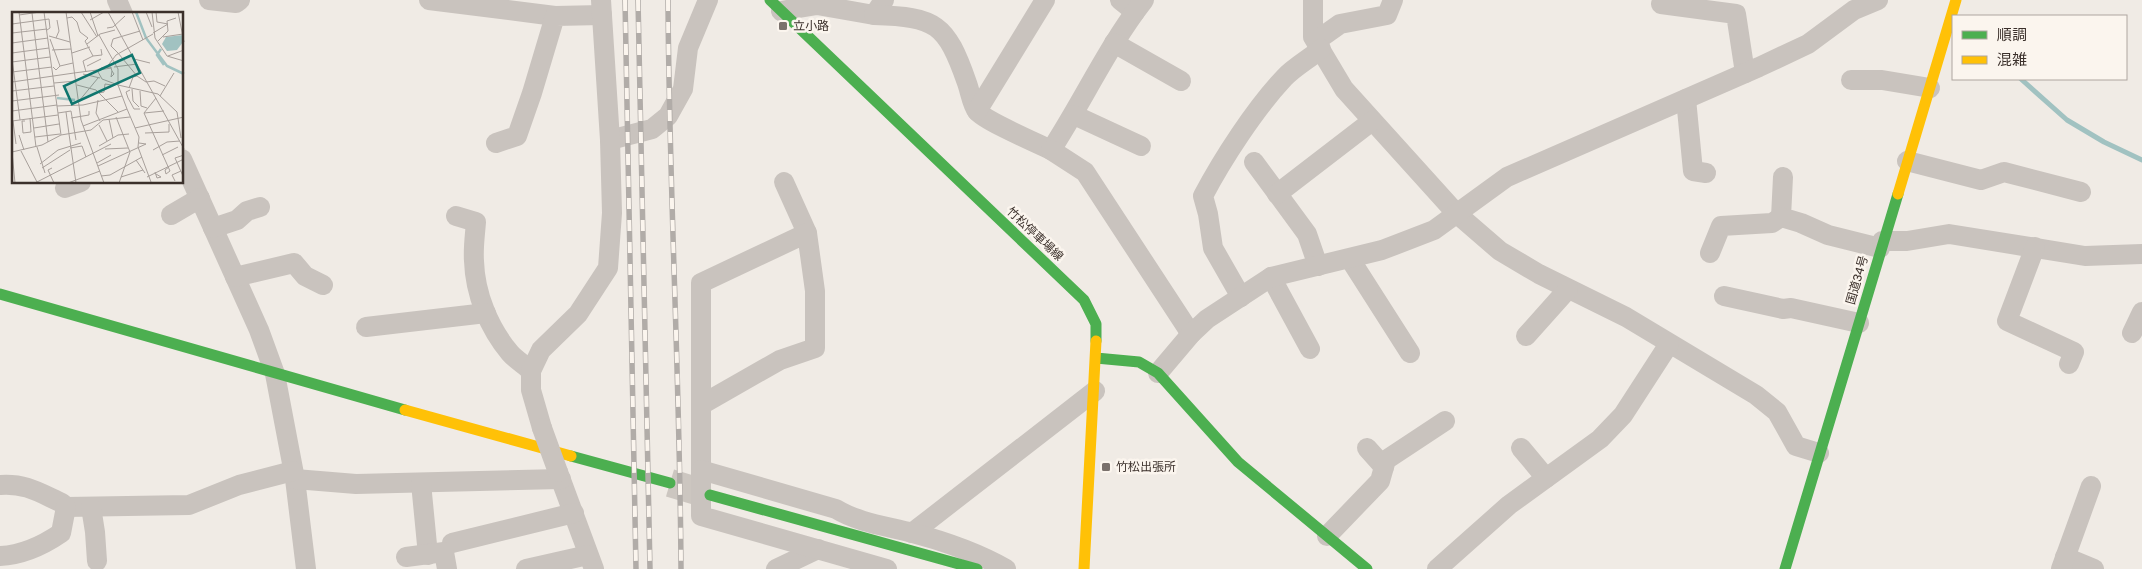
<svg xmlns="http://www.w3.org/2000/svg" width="2142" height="569" viewBox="0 0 2142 569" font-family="'Golos Text','Noto Sans JP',sans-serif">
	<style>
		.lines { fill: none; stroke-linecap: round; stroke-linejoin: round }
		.stream { stroke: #a1c2c1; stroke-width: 5 }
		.secondary-tunnel { stroke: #ccc6c0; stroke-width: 28; stroke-dasharray: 28 14; stroke-linecap: butt }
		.street { stroke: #c9c3be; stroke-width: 20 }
		.fast { stroke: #4caf50; stroke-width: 11 }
		.slow { stroke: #ffc107; stroke-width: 11 }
		.rail-casing { stroke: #b1aca8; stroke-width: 5.5 }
		.rail { stroke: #fbf5ee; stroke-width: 4; stroke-dasharray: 11; stroke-linecap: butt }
		.street-bridge { stroke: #c9c3be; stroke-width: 20 }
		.poi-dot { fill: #7a716c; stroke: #fbf5ee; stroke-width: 2 }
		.labels { text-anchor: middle; stroke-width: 5; stroke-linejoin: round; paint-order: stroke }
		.poi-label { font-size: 12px; fill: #3b302b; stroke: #fbf5ee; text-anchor: start }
		.street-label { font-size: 12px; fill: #3b302b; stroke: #fbf5ee }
		.inset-river { fill: none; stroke: #a1c2c1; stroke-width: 2.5 }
		.inset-road { fill: none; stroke: #a8a09b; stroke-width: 1 }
		.view { fill: #0f766e; fill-opacity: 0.15; stroke: #0f766e; stroke-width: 2.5 }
		.inset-edge { fill: none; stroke: #3b302b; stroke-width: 2.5 }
	</style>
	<rect width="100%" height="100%" fill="#f0ebe5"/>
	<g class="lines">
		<path class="stream" d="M 2021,79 L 2067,120 L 2104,142 L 2142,160"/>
		<path class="secondary-tunnel" d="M 670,483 L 710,495"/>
		<g class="street">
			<path d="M 117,0 L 123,14"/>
			<path d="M 209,0 L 236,3 L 240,0"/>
			<path d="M 429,0 L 555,16"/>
			<path d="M 1120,0 L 1135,12"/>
			<path d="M 1313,0 L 1313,37 L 1344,89 L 1456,213 L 1500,251 L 1539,274 L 1626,317 L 1756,395 L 1777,412 L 1796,446 L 1819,453"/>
			<path d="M 1661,4 L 1736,14 L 1745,73"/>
			<path d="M 781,11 L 817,5 L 874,15 L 884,0"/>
			<path d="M 874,15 C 936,17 946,23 967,83 C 970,91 972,105 977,111 C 985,121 1037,143 1051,150 C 1083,101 1108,46 1144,0"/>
			<path d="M 1316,41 L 1340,24 L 1387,15 L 1393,0"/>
			<path d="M 1114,43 L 1181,81"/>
			<path d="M 1851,80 L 1882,80 L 1930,88"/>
			<path d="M 1686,99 L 1693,171 L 1706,173"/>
			<path d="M 977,111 L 1045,0"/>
			<path d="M 1074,115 L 1141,146"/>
			<path d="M 610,140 L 652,129 L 668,116 L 683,89 L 688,48 L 708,0"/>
			<path d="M 496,143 L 517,136 L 532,93 L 555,16 L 602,15"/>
			<path d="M 1051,150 L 1085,172 L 1191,334"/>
			<path d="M 182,159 L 259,330 L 275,374 L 295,479 L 306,569"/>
			<path d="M 1907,161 L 1981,180 L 2004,172 L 2081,192"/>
			<path d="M 1254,162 L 1307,234 L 1318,266"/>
			<path d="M 1783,177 L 1781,217 L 1801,223 L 1828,235 L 1880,248"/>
			<path d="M 784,182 L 807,233"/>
			<path d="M 65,188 L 81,182"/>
			<path d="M 1277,194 L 1372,121"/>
			<path d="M 171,215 L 200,198"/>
			<path d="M 456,216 L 476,222 C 475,235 473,248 474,261 C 475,294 489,328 510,353 C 516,360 525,365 531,371"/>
			<path d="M 213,228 L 237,220 L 247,211 L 260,207"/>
			<path d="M 1882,241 L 1907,241 L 1949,234 L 2085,256 L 2142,254"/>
			<path d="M 2035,247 L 2007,321 L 2074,352 L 2069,364"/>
			<path d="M 1710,253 L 1721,226 L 1772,223 L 1781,217"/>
			<path d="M 1350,259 L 1410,353"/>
			<path d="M 235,277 L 294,263 L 305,276 L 323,285"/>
			<path d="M 1271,277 L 1310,349"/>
			<path d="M 1724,296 L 1783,309 L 1791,308 L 1859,323"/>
			<path d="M 1241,297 L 1213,248 L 1208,214 L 1203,196 C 1223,158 1255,109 1284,78 C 1294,67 1309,59 1321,49"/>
			<path d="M 366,327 L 486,313"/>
			<path d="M 2132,333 L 2142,312"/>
			<path d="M 1526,336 L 1568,289"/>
			<path d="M 1158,373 L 1191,334 L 1207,319 L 1271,277 L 1382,250 L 1434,230 L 1507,177 L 1759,67 L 1808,44 L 1854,10 L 1878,0"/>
			<path d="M 701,405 L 780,360 L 815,348 L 815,291 L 807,233 L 701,283 L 701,470"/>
			<path d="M 542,428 L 531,390 L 531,371 L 541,350 L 578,314 L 608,268 L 612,213 L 610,140 L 601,0"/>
			<path d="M 1367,448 L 1384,467"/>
			<path d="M 1521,448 L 1546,478"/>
			<path d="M 558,472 L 594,569"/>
			<path d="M 295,479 L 356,484 L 561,479"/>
			<path d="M 421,483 L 428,555"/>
			<path d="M 0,485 C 26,483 40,493 62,503 L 66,507 L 189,505 L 239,485 L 293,471"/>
			<path d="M 91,507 L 95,532 L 97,561"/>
			<path d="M 912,533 L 1095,391"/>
			<path d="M 1327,536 L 1380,481 L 1386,460 L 1445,421"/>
			<path d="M 452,543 L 574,513"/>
			<path d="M 0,556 C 23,555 42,546 61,533 L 66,507"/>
			<path d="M 406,557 L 444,552 L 447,569"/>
			<path d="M 2065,557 L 2094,569"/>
			<path d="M 526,569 L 588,555"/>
			<path d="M 776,569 L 818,549"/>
			<path d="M 887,569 L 701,516 L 701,470 L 836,509 C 859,523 887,526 913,533 C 947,542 976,552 1006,569"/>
			<path d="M 1437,569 L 1509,505 L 1600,439 L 1623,415 L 1669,344"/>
			<path d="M 2061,569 L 2091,486"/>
		</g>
		<g class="fast">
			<path d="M 770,0 L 1084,300 L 1096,324 L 1096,341"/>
			<path d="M 0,294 L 405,410"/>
			<path d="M 1096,358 L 1139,362 L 1158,373 L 1238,462 L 1367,569"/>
			<path d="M 571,456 L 670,483"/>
			<path d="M 710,495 L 977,569"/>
			<path d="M 1785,569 L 1898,194"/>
		</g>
		<g class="slow">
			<path d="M 1898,194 L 1956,0"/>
			<path d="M 405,410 L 571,456"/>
			<path d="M 1084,569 L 1096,341"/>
		</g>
		<defs>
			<g id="rail">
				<path d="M 625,0 L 636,569"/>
				<path d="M 638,0 L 650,569"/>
				<path d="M 668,0 C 669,190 680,379 681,569"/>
			</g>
		</defs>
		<use href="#rail" class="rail-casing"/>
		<use href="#rail" class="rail"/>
		<path class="street-bridge" d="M 542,428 L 558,472"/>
	</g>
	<g class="poi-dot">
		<rect x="778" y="21" width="10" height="10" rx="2.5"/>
		<rect x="1101" y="462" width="10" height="10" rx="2.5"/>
	</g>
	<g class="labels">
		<g class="poi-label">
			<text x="793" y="30">立小路</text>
			<text x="1116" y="471">竹松出張所</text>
		</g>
		<g class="street-label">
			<text transform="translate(1035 234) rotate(43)" y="4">竹松停車場線</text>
			<text transform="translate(1857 280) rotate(-74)" y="4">国道34号</text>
		</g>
	</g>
	<g transform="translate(12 12)">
		<rect width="171" height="171" fill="#f0ebe5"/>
		<path d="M 171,23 L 171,30 L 165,38 L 155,39 L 150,32 L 154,25 Z" fill="#a1c2c1"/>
		<path class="inset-river" d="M 124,0 L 134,26 L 155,54 L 172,62M 149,37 L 145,43 L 152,53M 45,86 L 63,88"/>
		<path class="inset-road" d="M 7,0 L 24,135M 32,0 L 49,123M 54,0 L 69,108 L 92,171M 69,0 L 85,25M 78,0 L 86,24M 96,0 L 172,137M 120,0 L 131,28M 134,0 L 140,15M 140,0 L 143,26 L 155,44 L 172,49M 144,0 L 145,10 L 156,12M 166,0 L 172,30M 20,1 L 36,130M 7,3 L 28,0M 55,6 L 60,5 L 65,10 L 68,20 L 76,26 L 73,29 L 81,44 L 90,43 L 89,37M 78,8 L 92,0M 0,12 L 37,7 L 38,16 L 35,18M 95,16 L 101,15 L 113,4M 0,21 L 35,17M 141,21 L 156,12M 87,23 L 106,57 L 106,73 L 146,82 L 165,100 L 169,126M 37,24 L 58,30M 151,25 L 171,22M 44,26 L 47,19 L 45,8M 38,27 L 48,54M 146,29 L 156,19 L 155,9 L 164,6M 0,31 L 36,26M 75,32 L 88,22 L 103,18M 40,38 L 59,37M 0,41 L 37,36M 60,41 L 78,35M 106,41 L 125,64 L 134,70 L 142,69 L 153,74M 106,41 L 99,34 L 101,27 L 128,19M 156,44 L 172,38M 0,47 L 8,108M 122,47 L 138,51M 0,50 L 38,45M 75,54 L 89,47M 41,55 L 44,58 L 48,54 L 61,51M 99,55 L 99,56 L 87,58 L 89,56 ZM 102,55 L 125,52M 94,56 L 104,43 L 141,22M 99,56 L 100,59 L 102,62 L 99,65 L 100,59M 0,60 L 40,55M 74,60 L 71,49 L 81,44M 62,61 L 85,58 L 90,67 L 106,73 L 115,97M 71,62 L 88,66M 0,70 L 62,61M 42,71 L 64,69M 65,73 L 84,78 L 106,100M 117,76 L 121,65 L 125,64M 120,77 L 121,89 L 127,95M 118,78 L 114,80 L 116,86 L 122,97 L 128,97M 0,79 L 42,74M 128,79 L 129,94 L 135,96M 87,81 L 92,80 L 93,72 L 100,73M 148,84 L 162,61M 144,86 L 132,101 L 158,159 L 154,162 L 153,158 L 157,155M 86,88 L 84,101 L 88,109M 0,89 L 47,83M 67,89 L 86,66M 45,94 L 71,93 L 110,84M 0,99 L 45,93M 54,100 L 57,122M 46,101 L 59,99 L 64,128M 132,101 L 152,99M 104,105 L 118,140 L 107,171M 59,106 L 77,103 L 77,99M 97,107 L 101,126M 0,109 L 46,103M 1,109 L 4,132M 13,109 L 10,109 L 11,121 L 19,120 L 18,106M 87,113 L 95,129M 71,114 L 115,97 L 127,125 L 126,135 L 139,170M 22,116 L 47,112M 123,116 L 172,105M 133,121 L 157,120 L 157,112M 57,122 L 64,171M 7,123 L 12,138M 23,125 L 48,122M 87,134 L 106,123 L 117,122M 25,135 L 33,161M 58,136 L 70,134 L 74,145M 93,137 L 116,136M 141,138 L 155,130 L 168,129M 9,139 L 25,170M 0,140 L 30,133 L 49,123 L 79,118 L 91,108 L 118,105M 0,140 L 3,171M 150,143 L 166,135M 124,148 L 133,161M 85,151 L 99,143M 28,152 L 46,138 L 69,131M 86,154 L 134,132 L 127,131M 30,156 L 58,138M 40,156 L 36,158 L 42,171M 143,160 L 145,166 L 149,165 L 144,162M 89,164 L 98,163 L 130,145M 171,164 L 163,146 L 172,143M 109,165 L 131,158M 135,165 L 172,147M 163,169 L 160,163 L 169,159M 23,171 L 99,132M 56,171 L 88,159"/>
		<path class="view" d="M 120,43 L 128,61 L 60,92 L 52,74 Z"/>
		<rect width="171" height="171" class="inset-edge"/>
	</g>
	<rect x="1952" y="15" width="175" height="65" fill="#fbf5ee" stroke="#aea6a0"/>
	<rect x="1962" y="31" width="25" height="8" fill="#4caf50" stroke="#aea6a0"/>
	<text x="1997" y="40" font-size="15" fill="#3b302b">順調</text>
	<rect x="1962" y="56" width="25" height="8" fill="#ffc107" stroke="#aea6a0"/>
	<text x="1997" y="65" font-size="15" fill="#3b302b">混雑</text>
</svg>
